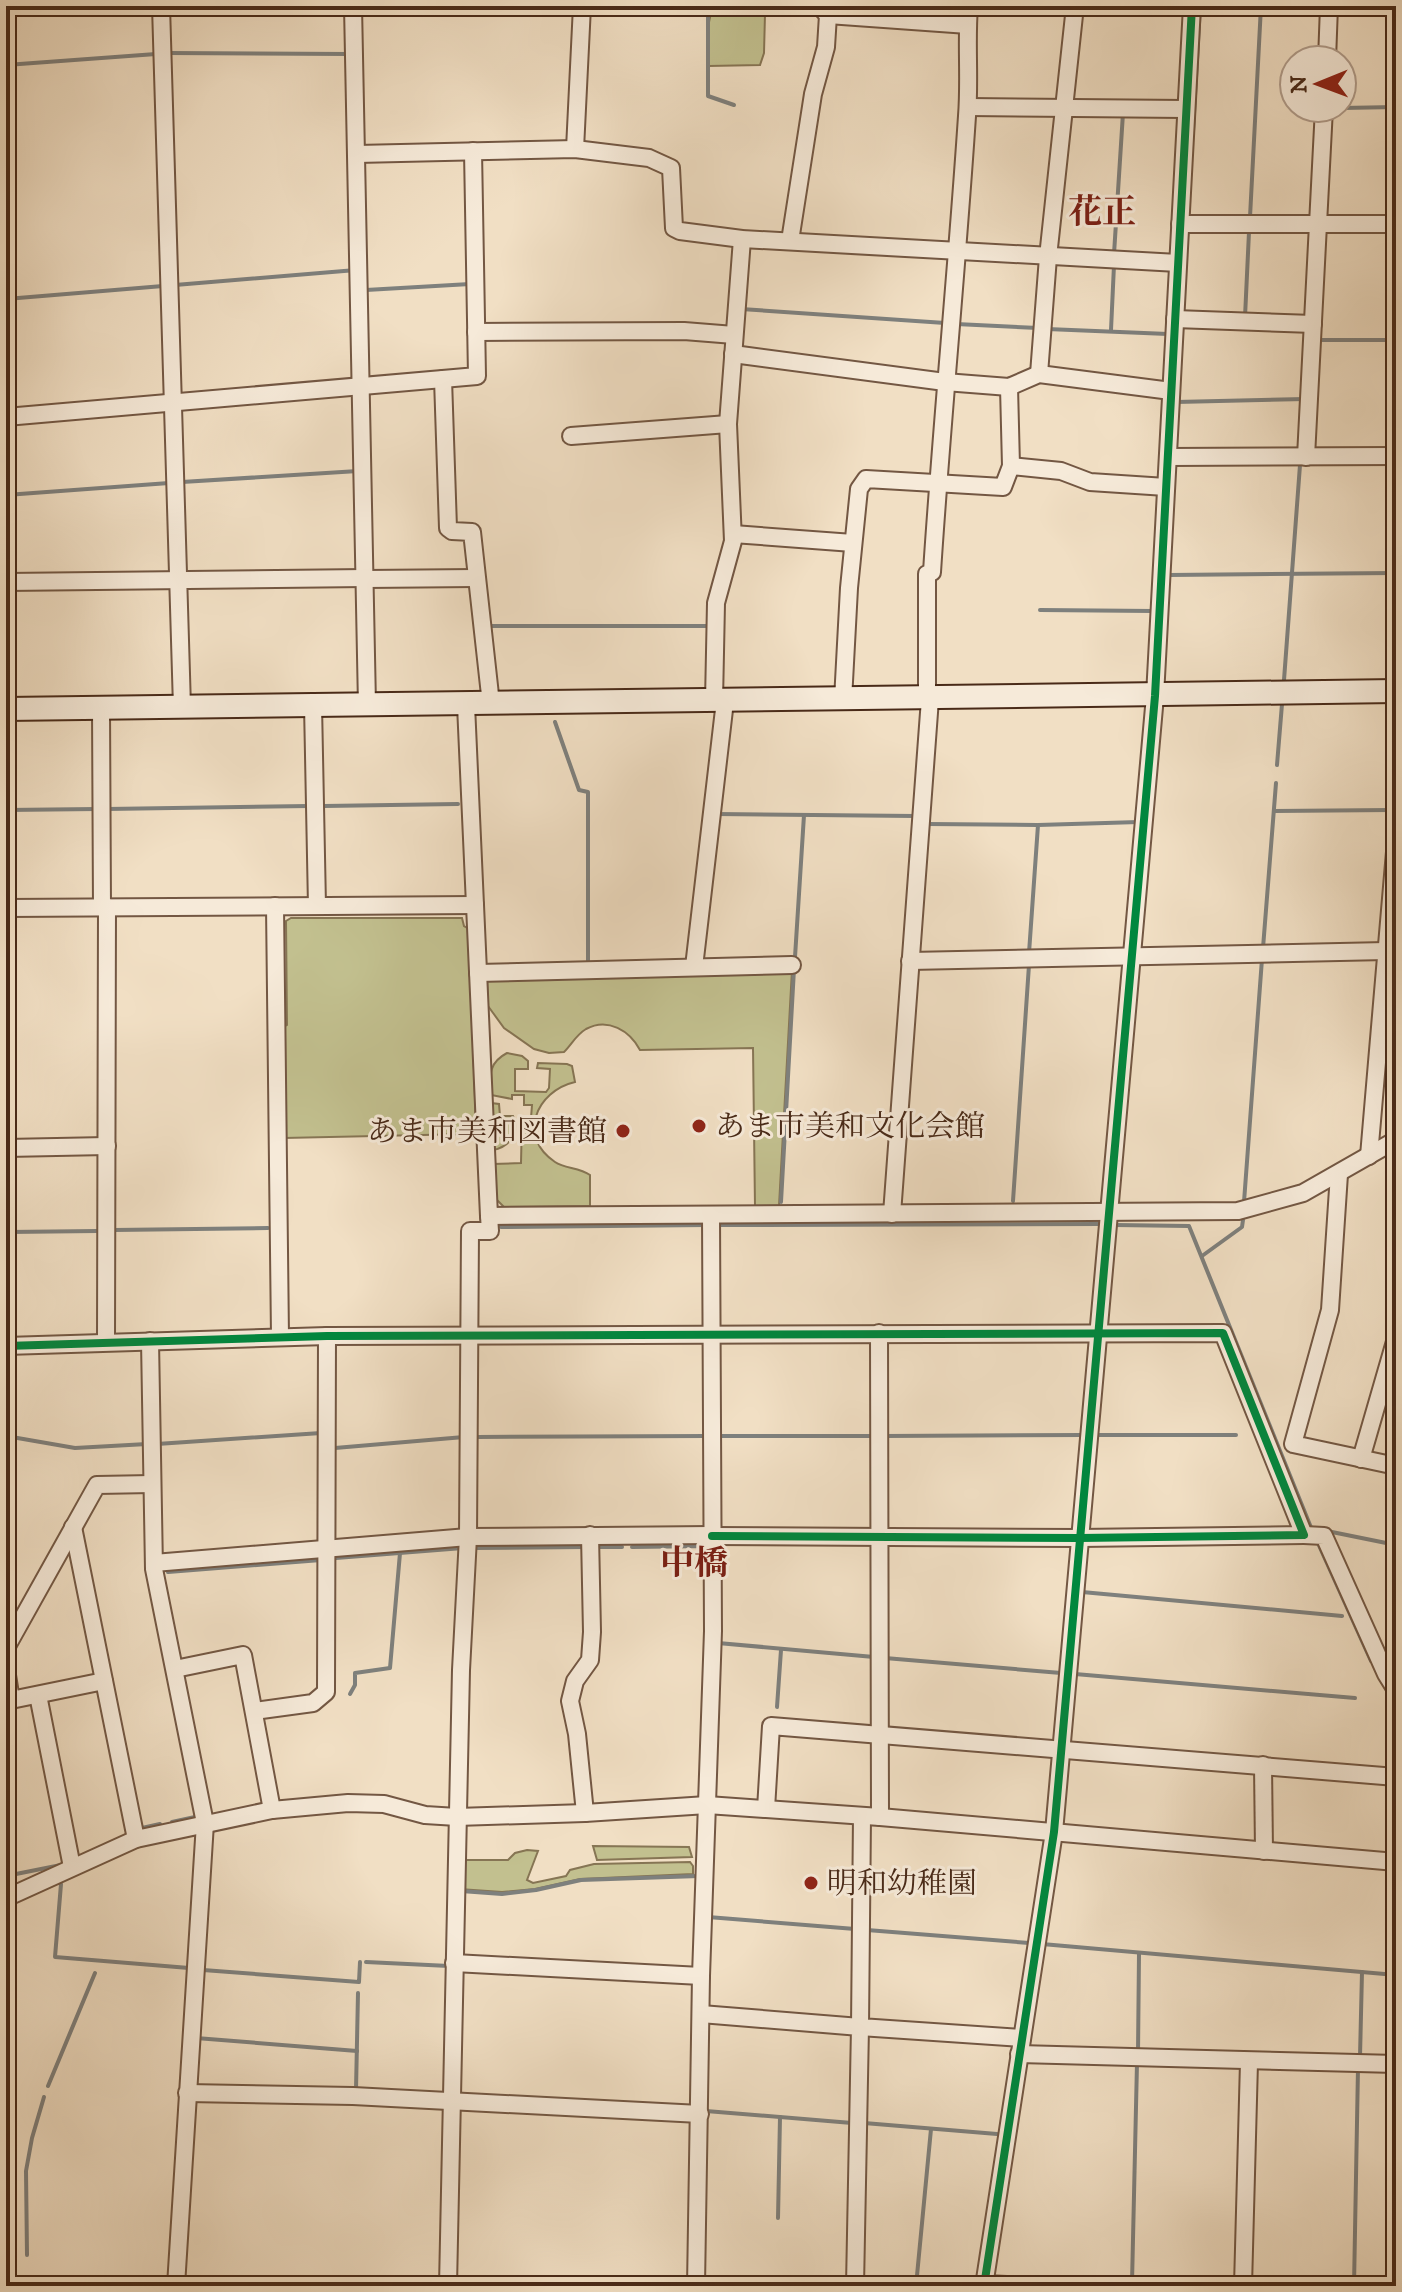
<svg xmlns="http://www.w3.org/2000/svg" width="1402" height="2292" viewBox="0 0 1402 2292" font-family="'IM FELL DW Pica','Noto Serif JP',serif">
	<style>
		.green { fill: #c2c08f; stroke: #867554; stroke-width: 2 }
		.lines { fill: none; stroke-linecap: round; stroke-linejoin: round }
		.stream { stroke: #7e807d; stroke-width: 4 }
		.street-casing { stroke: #735743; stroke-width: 20 }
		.secondary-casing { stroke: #492a18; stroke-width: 26 }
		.street { stroke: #f6ead9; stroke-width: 16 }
		.secondary { stroke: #f6ead9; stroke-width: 22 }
		.cycleway-casing { stroke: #f6ead9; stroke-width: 13 }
		.cycleway { stroke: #00873e; stroke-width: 8 }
		.poi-dot { fill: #8f2418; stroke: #f6ead9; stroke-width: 3 }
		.labels { text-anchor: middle; stroke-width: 6; stroke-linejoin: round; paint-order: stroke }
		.poi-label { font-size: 30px; fill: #492a18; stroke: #f6ead9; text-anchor: start }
		.quarter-label { font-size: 34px; font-weight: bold; fill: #7a1f14; stroke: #f6ead9 }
	</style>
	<rect width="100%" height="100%" fill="#f1dfc4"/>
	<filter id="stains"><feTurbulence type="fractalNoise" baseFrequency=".0025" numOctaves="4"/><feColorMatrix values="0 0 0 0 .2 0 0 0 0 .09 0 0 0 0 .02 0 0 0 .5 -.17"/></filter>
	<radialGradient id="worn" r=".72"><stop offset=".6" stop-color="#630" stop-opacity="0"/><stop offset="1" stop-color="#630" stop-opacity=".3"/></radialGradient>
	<g class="green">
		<path d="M 712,8 L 760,10 L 765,14 L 764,53 L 760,65 L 709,66 L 709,22 Z"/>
		<path d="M 291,918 L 462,918 L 464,926 L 469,929 L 476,1126 L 468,1134 L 284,1138 L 283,1027 L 287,1025 L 286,921 Z"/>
		<path d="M 792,970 L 779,1206 L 755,1206 L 753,1048 L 640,1050 C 630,1031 608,1017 586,1029 C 576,1035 572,1044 564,1052 L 549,1053 L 534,1049 L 504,1028 L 488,1006 L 487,979 Z"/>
		<path d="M 507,1053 L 522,1056 L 528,1061 L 528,1069 L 515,1069 L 515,1091 L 546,1092 L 549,1088 L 550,1069 L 537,1068 L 538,1063 L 567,1064 L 572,1066 L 575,1082 C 536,1091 517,1137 555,1162 C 565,1169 579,1167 590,1175 L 590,1206 L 504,1207 L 495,1198 L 493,1164 L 521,1163 L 522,1118 L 531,1118 L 532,1105 L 524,1105 L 524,1095 L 512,1095 L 512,1099 L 491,1095 C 490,1075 488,1063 507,1053 Z"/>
		<path d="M 491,1103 L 499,1104 L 500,1116 L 513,1116 C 520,1132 510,1147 493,1150 Z"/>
		<path d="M 593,1846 L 689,1847 L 692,1857 L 597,1860 Z"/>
		<path d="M 527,1850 L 538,1851 L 527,1880 L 533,1883 L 566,1876 L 570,1870 L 594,1864 L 690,1862 L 693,1866 L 693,1874 L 580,1879 L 535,1889 L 502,1892 L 459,1889 L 460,1860 L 508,1860 L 515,1853 Z"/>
	</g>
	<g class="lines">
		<g class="stream">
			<path d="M 708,6 L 708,96 L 734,105"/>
			<path d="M 168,53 L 350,54"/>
			<path d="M 6,65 L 156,54"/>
			<path d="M 1342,108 L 1396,107"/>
			<path d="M 1193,131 L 1200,6"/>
			<path d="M 1250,217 L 1261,6"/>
			<path d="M 1114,254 L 1123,113"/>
			<path d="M 175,285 L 356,270"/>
			<path d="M 366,290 L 470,284"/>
			<path d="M 6,299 L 163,286"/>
			<path d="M 741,309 L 945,323"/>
			<path d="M 1245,317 L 1249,232"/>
			<path d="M 956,324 L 1038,328"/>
			<path d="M 1047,329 L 1168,334"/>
			<path d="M 1111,330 L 1114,265"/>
			<path d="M 1320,340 L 1396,340"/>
			<path d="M 1176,402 L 1305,399"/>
			<path d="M 182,482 L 358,471"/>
			<path d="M 6,495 L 169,483"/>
			<path d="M 1169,575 L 1396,573"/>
			<path d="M 1040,610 L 1153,611"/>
			<path d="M 488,626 L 708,626"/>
			<path d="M 1284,680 L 1300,465"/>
			<path d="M 555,722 L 579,790 L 588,792 L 588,963"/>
			<path d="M 1277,765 L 1282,704"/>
			<path d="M 324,806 L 458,804"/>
			<path d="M 107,809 L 309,806"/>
			<path d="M 6,810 L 97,809"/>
			<path d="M 1274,811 L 1391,810"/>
			<path d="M 716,814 L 915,816"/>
			<path d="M 928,824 L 1037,825"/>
			<path d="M 1263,948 L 1276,783"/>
			<path d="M 1029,953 L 1038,825 L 1139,822"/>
			<path d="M 795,957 L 804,815"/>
			<path d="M 6,1157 L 10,1336"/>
			<path d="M 1013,1201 L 1029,965"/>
			<path d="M 781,1202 L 794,969"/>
			<path d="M 1244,1202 L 1262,959"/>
			<path d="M 716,1225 L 1101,1224"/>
			<path d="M 1115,1225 L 1189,1226 L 1312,1530"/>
			<path d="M 501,1227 L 707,1225"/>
			<path d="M 114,1230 L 268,1228"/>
			<path d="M 8,1232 L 97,1231"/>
			<path d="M 1202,1256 L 1242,1227 L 1243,1220"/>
			<path d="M 1095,1435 L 1236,1435"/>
			<path d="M 6,1436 L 75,1448 L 147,1444"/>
			<path d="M 717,1436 L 874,1436"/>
			<path d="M 884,1436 L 1083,1435"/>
			<path d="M 477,1437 L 707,1436"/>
			<path d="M 157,1444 L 321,1433"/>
			<path d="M 335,1448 L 464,1437"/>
			<path d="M 1327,1531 L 1396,1545"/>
			<path d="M 1317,1541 L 1371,1661"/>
			<path d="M 595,1547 L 622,1547"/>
			<path d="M 632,1547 L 705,1546 L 705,1550"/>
			<path d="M 475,1548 L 585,1547"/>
			<path d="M 336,1558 L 463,1548"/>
			<path d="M 168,1572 L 321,1560"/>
			<path d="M 1082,1592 L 1342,1616"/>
			<path d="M 718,1643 L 874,1657"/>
			<path d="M 885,1658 L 1061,1673"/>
			<path d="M 1075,1674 L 1355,1698"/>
			<path d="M 1381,1680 L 1396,1705"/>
			<path d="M 350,1694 L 355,1685 L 355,1673 L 390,1668 L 400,1553"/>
			<path d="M 777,1707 L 781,1650"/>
			<path d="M 172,1822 L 195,1817 L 197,1814"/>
			<path d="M 142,1828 L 160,1824"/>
			<path d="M 6,1876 L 61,1865"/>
			<path d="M 61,1884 L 55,1957 L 189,1968 L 189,1965"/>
			<path d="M 461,1891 L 502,1894 L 536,1890 L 581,1880 L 699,1876"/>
			<path d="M 708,1917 L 855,1929"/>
			<path d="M 867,1930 L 1029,1943"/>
			<path d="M 1042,1944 L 1396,1975"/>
			<path d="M 366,1962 L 449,1966"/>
			<path d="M 203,1970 L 359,1982 L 360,1962"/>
			<path d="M 358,1993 L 356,2090 L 360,2090"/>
			<path d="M 196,2038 L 357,2051"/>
			<path d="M 1138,2053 L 1139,1954"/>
			<path d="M 1360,2057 L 1362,1972"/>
			<path d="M 48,2086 L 95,1973"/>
			<path d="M 706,2111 L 852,2123"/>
			<path d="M 864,2123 L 997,2134"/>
			<path d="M 778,2218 L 780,2117"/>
			<path d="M 27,2255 L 26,2171 L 32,2138 L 44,2097"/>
			<path d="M 1132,2283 L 1137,2063"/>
			<path d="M 916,2286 L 931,2129"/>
			<path d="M 1354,2286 L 1358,2068"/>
		</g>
		<defs>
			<g id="street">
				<path d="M 161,6 L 182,707"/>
				<path d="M 353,6 L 367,705"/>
				<path d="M 819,6 L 828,15 L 968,25"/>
				<path d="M 1327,60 L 1329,6"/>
				<path d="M 968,107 L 1186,109"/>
				<path d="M 575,149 L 582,6"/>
				<path d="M 357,154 L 575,149 L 649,158 L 671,168 L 674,228 L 680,231 L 742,239 L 1178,263"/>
				<path d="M 1180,224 L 1396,224"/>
				<path d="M 790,241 L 813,94 L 826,47 L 828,15"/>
				<path d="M 1175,319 L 1313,324"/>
				<path d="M 476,332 L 684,331 L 734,335"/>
				<path d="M 733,354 L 945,382 L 1009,387 L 1039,374 L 1171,391"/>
				<path d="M 1039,374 L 1048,257 L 1075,6"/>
				<path d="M 443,379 L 448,528 L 452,531 L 472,532 L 491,704"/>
				<path d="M 6,417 L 477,376 L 473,151"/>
				<path d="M 571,436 L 728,424"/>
				<path d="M 1168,457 L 1396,456"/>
				<path d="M 1306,457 L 1324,108"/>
				<path d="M 1011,466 L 1061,471 L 1090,482 L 1166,487"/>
				<path d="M 733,534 L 853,543"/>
				<path d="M 366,579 L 476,578"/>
				<path d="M 6,582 L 366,578"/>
				<path d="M 927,699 L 927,574 L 932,572 C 942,419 957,268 967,116 C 970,79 966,43 969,6"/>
				<path d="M 843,700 L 849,588 L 859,489 L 866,479 L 1003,487 L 1011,466 L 1009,387"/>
				<path d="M 714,701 L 716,603 L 733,541 L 728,424 L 742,239"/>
				<path d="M 313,705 L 317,906"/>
				<path d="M 466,705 L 489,1216 L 1238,1211 L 1303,1193 L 1396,1140"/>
				<path d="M 101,708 L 102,907"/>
				<path d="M 275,906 L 280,1337"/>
				<path d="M 6,908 L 475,905"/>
				<path d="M 910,961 L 1386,951"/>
				<path d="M 694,967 L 725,701"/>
				<path d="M 478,973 L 792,965"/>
				<path d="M 6,1148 L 107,1146"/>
				<path d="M 1369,1156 L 1396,840"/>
				<path d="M 1339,1174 L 1330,1310 L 1293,1444 L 1396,1466"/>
				<path d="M 892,1214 L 930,699"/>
				<path d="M 879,1333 L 880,1817"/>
				<path d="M 150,1341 L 154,1569 L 205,1823 L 176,2286"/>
				<path d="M 106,1342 L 107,907"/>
				<path d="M 6,1346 L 327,1336 L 1223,1333 L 1304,1535 L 1080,1538 L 712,1536"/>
				<path d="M 1361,1459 L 1396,1338"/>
				<path d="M 73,1527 L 136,1839"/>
				<path d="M 1304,1535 L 1324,1536 L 1386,1674 L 1396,1690"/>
				<path d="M 154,1563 L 468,1537 L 712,1535"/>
				<path d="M 6,1648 L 97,1485 L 152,1484"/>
				<path d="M 6,1669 L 11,1700 L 104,1681"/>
				<path d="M 175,1669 L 243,1655 L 272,1810"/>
				<path d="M 38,1695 L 72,1867"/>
				<path d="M 254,1711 L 313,1703 L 326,1692 L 327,1336"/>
				<path d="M 1263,1765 L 1264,1851"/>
				<path d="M 766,1809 L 771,1726 L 1396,1777"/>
				<path d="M 585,1813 L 577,1734 L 570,1701 L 575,1681 L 590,1660 L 592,1632 L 590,1535"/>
				<path d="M 862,1816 L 860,2027 L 1022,2038"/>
				<path d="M 6,1898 L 136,1839 L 272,1810 L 348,1803 L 384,1804 L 425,1815 L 457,1817 L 585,1813 L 707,1805 L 880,1817 L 1396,1862"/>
				<path d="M 454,1963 L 701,1976"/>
				<path d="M 701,2014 L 860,2027 L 855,2286"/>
				<path d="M 1019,2054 L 1396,2064"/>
				<path d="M 187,2093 L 353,2096 L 700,2114"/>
				<path d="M 985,2284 L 1032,2286"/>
				<path d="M 448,2286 L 461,1670 L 468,1537 L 470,1231 L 490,1231 L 489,1216"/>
				<path d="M 696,2286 L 701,1976 L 713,1631 L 711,1215"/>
				<path d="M 984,2286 L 1054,1832 L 1155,696 L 1192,6"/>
				<path d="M 1243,2286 L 1249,2062"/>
			</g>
			<path id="secondary" d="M 6,709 L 1396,691"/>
		</defs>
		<use href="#street" class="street-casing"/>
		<use href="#secondary" class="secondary-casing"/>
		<use href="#street" class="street"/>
		<use href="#secondary" class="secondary"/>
		<defs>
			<g id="cycleway">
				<path d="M 6,1346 L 327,1336 L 1223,1333 L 1304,1535 L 1080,1538 L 712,1536"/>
				<path d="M 984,2286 L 1054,1832 L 1155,696 L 1192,6"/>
			</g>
		</defs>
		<use href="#cycleway" class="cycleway-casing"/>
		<use href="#cycleway" class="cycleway"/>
	</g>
	<g class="poi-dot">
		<circle cx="699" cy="1126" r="8"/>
		<circle cx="623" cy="1131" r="8"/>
		<circle cx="811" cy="1883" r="8"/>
	</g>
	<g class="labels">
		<g class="poi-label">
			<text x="715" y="1136">あま市美和文化会館</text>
			<text x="607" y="1141" text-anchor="end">あま市美和図書館</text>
			<text x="827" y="1893">明和幼稚園</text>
		</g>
		<g class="quarter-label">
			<text x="1102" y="223">花正</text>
			<text x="694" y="1574">中橋</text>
		</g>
	</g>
	<rect width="1402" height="2292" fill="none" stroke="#f1dfc4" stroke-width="32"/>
	<rect x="8" y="8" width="1386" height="2276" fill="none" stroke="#492a18" stroke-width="4"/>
	<rect x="16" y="16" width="1370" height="2260" fill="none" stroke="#492a18" stroke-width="2"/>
	<g transform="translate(1318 84) rotate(269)"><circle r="38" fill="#f6ead9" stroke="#b19d8c" stroke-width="2"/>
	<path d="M0-6L14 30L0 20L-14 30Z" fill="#8f2418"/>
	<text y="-12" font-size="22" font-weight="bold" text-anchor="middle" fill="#492a18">N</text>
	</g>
	<rect width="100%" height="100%" filter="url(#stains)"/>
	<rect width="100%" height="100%" fill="url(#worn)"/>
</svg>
